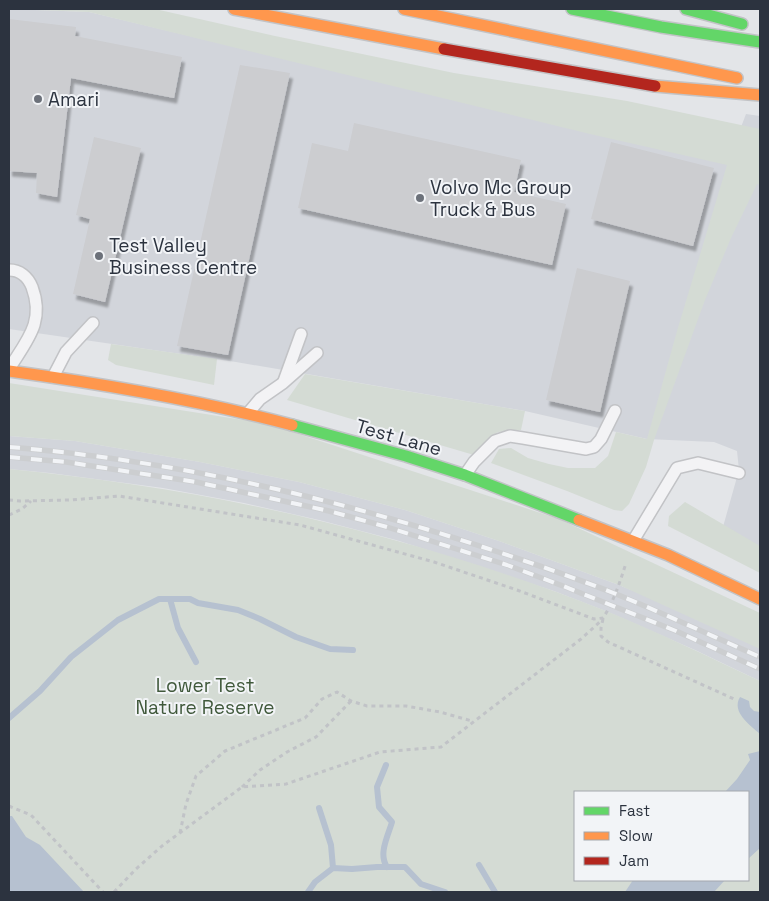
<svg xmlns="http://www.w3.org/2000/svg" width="769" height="901" viewBox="0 0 769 901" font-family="'Space Grotesk',sans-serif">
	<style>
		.built { fill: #d2d5db }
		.green { fill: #d4dbd4; fill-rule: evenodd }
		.water { fill: #b6c1d0 }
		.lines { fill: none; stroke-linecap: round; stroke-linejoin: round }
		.stream { stroke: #b6c1d0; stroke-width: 6 }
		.building { fill: #cccdd0; filter: url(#shadow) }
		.lane-casing { stroke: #c2c3c6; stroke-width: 14 }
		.fast-casing { stroke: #c2c3c6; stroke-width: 14 }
		.slow-casing { stroke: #c2c3c6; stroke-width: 14 }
		.jam-casing { stroke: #c2c3c6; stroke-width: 14 }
		.path { stroke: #c1c3c7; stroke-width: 3; stroke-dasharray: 4 4; stroke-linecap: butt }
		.lane { stroke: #f3f3f5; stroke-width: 11 }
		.fast { stroke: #63d668; stroke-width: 11 }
		.slow { stroke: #ff974d; stroke-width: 11 }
		.jam { stroke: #b3261e; stroke-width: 11 }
		.rail-casing { stroke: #ccced0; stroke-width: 5.5 }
		.rail { stroke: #f2f4f7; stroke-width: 4; stroke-dasharray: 11; stroke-linecap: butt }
		.poi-dot { fill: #6c717a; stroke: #f2f4f7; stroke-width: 2 }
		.labels { text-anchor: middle; stroke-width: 4; stroke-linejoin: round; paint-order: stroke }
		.poi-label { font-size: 19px; fill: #2c333f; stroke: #f2f4f7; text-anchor: start }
		.street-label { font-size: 19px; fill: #2c333f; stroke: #f2f4f7 }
		.park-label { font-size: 19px; fill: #40593b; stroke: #f2f4f7 }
	</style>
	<defs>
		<filter id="shadow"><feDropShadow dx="3" dy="5.5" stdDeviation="1" flood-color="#0004"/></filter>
	</defs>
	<rect width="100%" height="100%" fill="#e3e5e8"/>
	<g class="built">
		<path d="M 9,9 L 89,12 L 727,164 L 746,114 L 760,116 L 760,563 L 719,541 L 739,470 L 737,451 L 714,442 L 647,439 L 525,411 L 236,362 L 9,329 Z"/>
		<path d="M 9,436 L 75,441 L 200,462 L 299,482 L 405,510 L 499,541 L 619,585 L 760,643 L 760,681 L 695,650 L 608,612 L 554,591 L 493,571 L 396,540 L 319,520 L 244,503 L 163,488 L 50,473 L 9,469 Z"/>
	</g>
	<g class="green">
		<path d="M 11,9 L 155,9 L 275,36 L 454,73 L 627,101 L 760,129 L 760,185 L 757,184 L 731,238 L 705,300 L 654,440 L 646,467 L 629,504 L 622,511 L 614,510 L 567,491 L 491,463 L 499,449 L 511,448 L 528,458 L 549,464 L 568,468 L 595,468 L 608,456 L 616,432 L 647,439 L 677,331 L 727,165 L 590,134 L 89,12 Z"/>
		<path d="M 111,344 L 217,359 L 214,385 L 116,365 L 108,360 Z"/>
		<path d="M 305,374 L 525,411 L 521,430 L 498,432 L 489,438 L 474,455 L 287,400 Z"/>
		<path d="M 9,383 L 268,424 L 559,519 L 760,613 L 760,649 L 619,585 L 499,541 L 405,510 L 299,482 L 200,462 L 75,441 L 9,436 Z"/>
		<path d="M 9,469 C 214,489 414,535 606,611 C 658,632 709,657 760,681 L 760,892 L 9,892 ZM 575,792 L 748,792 L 748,880 L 575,880 Z"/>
		<path d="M 685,502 L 760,546 L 760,573 L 668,526 L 669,516 Z"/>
	</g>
	<g class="water">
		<path d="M 740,697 L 749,701 L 750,707 L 754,711 L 760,712 L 760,734 C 750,725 731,712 740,697 Z"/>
		<path d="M 760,751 L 760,848 L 748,859 L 748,792 L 725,792 L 737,779 L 750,760 L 748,754 Z"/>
		<path d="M 9,816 L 12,816 L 26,837 L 40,845 L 84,892 L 9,892 Z"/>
		<path d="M 633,880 L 725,880 L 714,892 L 625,892 Z"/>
	</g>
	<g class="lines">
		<g class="stream">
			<path d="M 170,599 L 178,628 L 196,662"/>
			<path d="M 9,718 L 40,691 L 71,657 L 118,620 L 159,599 L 190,599 L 198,603 L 238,610 L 260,619 L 296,637 L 330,649 L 353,650"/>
			<path d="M 386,765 L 377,787 L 379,807 L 392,822 C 388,836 378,854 387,867"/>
			<path d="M 319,808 L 331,845 L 333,868"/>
			<path d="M 479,865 L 495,892"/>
			<path d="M 308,892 L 315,882 L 333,868 L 352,869 L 377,867 L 405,867 L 421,884 L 445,892"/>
		</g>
	</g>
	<g class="building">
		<path d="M 9,19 L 76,27 L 75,36 L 182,57 L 174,98 L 71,78 L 57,197 L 36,193 L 37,173 L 9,171 Z"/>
		<path d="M 240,65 L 290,73 L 228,355 L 177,346 Z"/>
		<path d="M 354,123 L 521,160 L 514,192 L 566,204 L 552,265 L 298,208 L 312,143 L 348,151 Z"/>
		<path d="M 94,137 L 141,148 L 105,302 L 73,294 L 90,219 L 76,215 Z"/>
		<path d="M 611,142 L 714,168 L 693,246 L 591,219 Z"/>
		<path d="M 577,268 L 630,281 L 600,412 L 546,400 Z"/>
	</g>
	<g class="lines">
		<defs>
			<g id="lane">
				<path d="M 9,270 C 20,270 28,277 32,287 C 45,322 27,340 9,369"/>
				<path d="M 53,377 L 66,352 L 93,323"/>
				<path d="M 284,381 L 301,334"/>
				<path d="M 249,412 L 260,399 L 283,383 L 317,353"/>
				<path d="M 465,475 L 474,462 L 495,441 L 510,436 L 523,438 L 586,449 L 594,447 L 601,439 L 615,411"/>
				<path d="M 633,541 L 677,468 L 698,463 L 739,473"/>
			</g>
			<g id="fast">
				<path d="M 572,9 L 661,27 L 760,42"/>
				<path d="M 686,9 L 742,24"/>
				<path d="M 292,425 L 406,456 L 465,475 L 579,520"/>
			</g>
			<g id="slow">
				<path d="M 234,9 L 444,49"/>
				<path d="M 404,9 L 737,78"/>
				<path d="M 655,86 L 760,95"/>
				<path d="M 9,371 C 104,384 199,400 292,425"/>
				<path d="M 579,520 L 668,555 L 760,599"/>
			</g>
			<path id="jam" d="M 444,49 L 655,86"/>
		</defs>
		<use href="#lane" class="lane-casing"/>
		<use href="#fast" class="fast-casing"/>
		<use href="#slow" class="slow-casing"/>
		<use href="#jam" class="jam-casing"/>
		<g class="path">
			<path d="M 9,500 L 20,501 L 71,500 L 119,496 L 300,525 L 434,562 L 517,590 L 594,619 L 603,618 C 614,601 620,582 626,563"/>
			<path d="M 9,515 L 22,509 L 31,501"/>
			<path d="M 603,619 L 601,628 L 601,636 L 608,642 L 734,699"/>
			<path d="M 242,787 L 260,770 L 287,752 L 316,737 L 351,701"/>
			<path d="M 9,806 L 31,815 L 103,892"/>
			<path d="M 180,833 L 186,804 L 196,776 L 225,751 L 305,718 L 322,699 L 337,692 L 351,701 L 367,706 L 406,706 L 440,712 L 472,721"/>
			<path d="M 114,892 L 136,869 L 162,846 L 242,787 L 286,784 L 380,752 L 441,747 L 581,639 L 603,619"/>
		</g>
		<use href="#lane" class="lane"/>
		<use href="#fast" class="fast"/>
		<use href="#slow" class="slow"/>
		<use href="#jam" class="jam"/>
		<defs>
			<g id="rail">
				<path d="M 9,447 C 171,460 331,497 486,548 C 529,562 573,577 616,594 C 665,614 712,636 760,657"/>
				<path d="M 9,457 L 66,462 L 196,482 L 329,511 L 387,527 L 507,565 L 563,586 L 676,631 L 760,669"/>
			</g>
		</defs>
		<use href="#rail" class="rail-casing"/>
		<use href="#rail" class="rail"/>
	</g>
	<g class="poi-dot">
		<circle cx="38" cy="99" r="5"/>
		<circle cx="420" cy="198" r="5"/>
		<circle cx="99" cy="256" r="5"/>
	</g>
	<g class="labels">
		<g class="poi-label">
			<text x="48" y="106">Amari</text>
			<text x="430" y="194">Volvo Mc Group<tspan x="430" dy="22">Truck &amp; Bus</tspan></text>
			<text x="109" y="252">Test Valley<tspan x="109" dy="22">Business Centre</tspan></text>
		</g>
		<g class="street-label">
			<text transform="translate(399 437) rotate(16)" y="7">Test Lane</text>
		</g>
		<g class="park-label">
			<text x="205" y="692">Lower Test<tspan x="205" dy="22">Nature Reserve</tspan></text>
		</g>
	</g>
	<rect width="769" height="901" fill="none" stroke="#2c333f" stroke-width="20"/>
	<rect x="574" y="791" width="175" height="90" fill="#f2f4f7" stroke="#a3a7ad"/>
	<rect x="584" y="807" width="25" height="8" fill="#63d668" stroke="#a3a7ad"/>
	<text x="619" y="816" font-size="15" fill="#2c333f">Fast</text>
	<rect x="584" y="832" width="25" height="8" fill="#ff974d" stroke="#a3a7ad"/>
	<text x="619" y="841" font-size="15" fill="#2c333f">Slow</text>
	<rect x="584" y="857" width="25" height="8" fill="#b3261e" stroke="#a3a7ad"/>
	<text x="619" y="866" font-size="15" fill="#2c333f">Jam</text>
</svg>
